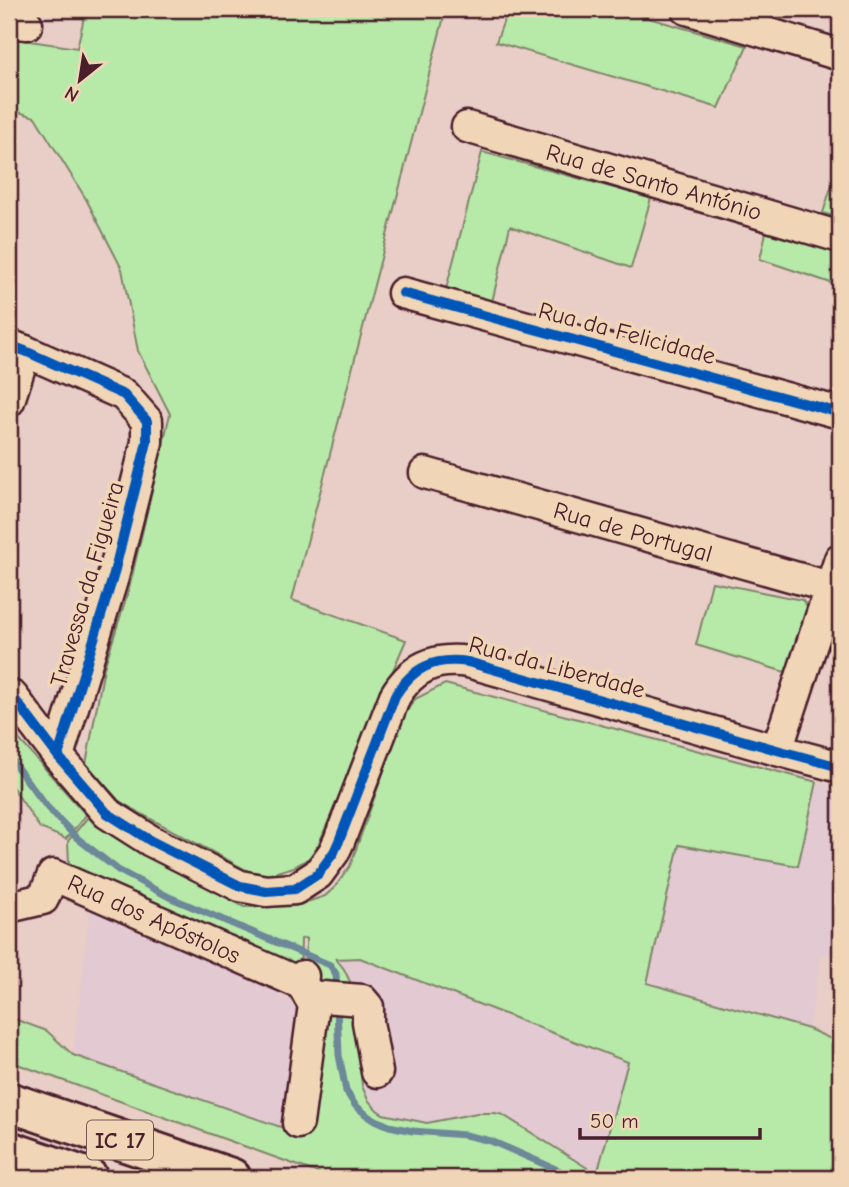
<svg xmlns="http://www.w3.org/2000/svg" width="849" height="1187" viewBox="0 0 849 1187" font-family="'Comic Neue',sans-serif">
	<style>
		.built { fill: #e2c9d2 }
		.green { fill: #b7e9a9; stroke: #80846a; stroke-width: 2 }
		.lines { fill: none; stroke-linecap: round; stroke-linejoin: round }
		.stream { stroke: #6c8899; stroke-width: 7 }
		.minor-casing { stroke: #4a1f2b; stroke-width: 35 }
		.highway-casing { stroke: #4a1f2b; stroke-width: 44 }
		.minor { stroke: #f0d6b7; stroke-width: 30 }
		.highway { stroke: #f0d6b7; stroke-width: 38 }
		.cycleway-casing { stroke: #f0d6b7; stroke-width: 15 }
		.cycleway { stroke: #0057b8; stroke-width: 10 }
		.labels { text-anchor: middle; stroke-width: 7; stroke-linejoin: round; paint-order: stroke }
		.shield { fill: #f0d6b7; stroke: #7c5655; stroke-width: 2 }
		.shield-label { font-size: 23px; font-weight: bold; fill: #4a1f2b }
		.street-label { font-size: 24px; fill: #4a1f2b; stroke: #f0d6b7 }
	</style>
	<rect width="100%" height="100%" fill="#e8cec7"/>
	<filter id="ink" filterUnits="userSpaceOnUse"><feTurbulence type="fractalNoise" baseFrequency=".0143" numOctaves="2"/><feDisplacementMap in="SourceGraphic" scale="14" xChannelSelector="R" yChannelSelector="G"/><feConvolveMatrix kernelMatrix="1 2 1 2 8 2 1 2 1" color-interpolation-filters="sRGB"/></filter>
	<g filter="url(#ink)">
		<g class="built">
			<path d="M 817,782 L 840,788 L 840,956 L 821,953 L 809,1029 L 646,984 L 679,845 L 798,866 Z"/>
			<path d="M 109,885 L 306,976 L 292,1131 L 73,1055 L 90,911 Z"/>
			<path d="M 360,958 L 628,1062 L 597,1174 L 503,1115 L 495,1113 L 477,1113 L 427,1124 L 383,1114 L 377,1110 L 368,1100 L 362,1086 L 354,1005 L 335,959 Z"/>
		</g>
		<g class="green">
			<path d="M 86,9 L 446,9 L 292,600 L 406,640 L 314,855 L 294,867 L 259,877 L 121,803 L 86,764 L 104,668 L 129,589 L 170,414 L 138,351 L 122,269 L 86,199 L 35,117 L 9,109 L 9,38 L 77,48 Z"/>
			<path d="M 508,9 L 617,9 L 747,46 L 719,108 L 496,42 Z"/>
			<path d="M 482,152 L 651,198 L 631,268 L 510,226 L 492,302 L 446,289 Z"/>
			<path d="M 840,159 L 840,218 L 823,213 Z"/>
			<path d="M 767,228 L 840,250 L 840,286 L 760,259 Z"/>
			<path d="M 712,582 L 802,600 L 810,610 L 785,672 L 696,645 Z"/>
			<path d="M 445,684 L 817,782 L 798,866 L 679,845 L 647,983 L 809,1029 L 840,1043 L 840,1178 L 332,1178 L 9,1061 L 9,1017 L 47,1031 L 73,1055 L 292,1131 L 324,1003 L 354,1005 L 362,1086 L 368,1100 L 377,1110 L 383,1114 L 427,1123 L 477,1113 L 495,1113 L 503,1115 L 597,1174 L 628,1062 L 360,958 L 336,959 L 344,969 L 355,992 L 324,989 L 306,976 L 306,938 L 301,939 L 300,976 L 109,885 L 69,864 L 68,841 L 88,817 L 106,832 L 244,907 L 295,906 L 325,896 L 335,887 L 350,866 L 403,717 L 415,699 Z"/>
			<path d="M 9,728 L 86,815 L 66,839 L 40,828 L 9,782 Z"/>
		</g>
		<g class="lines">
			<g class="stream">
				<path d="M 9,757 L 47,807 L 77,838 L 118,870 L 169,897 L 330,965 L 336,974 L 337,991"/>
				<path d="M 337,1007 L 339,1055 L 346,1091 L 355,1105 L 369,1117 L 389,1126 L 413,1131 L 465,1135 L 491,1141 L 576,1178"/>
			</g>
			<defs>
				<g id="minor">
					<path d="M 687,9 L 840,55"/>
					<path d="M 9,22 L 27,24"/>
					<path d="M 467,127 L 840,237"/>
					<path d="M 403,293 L 840,413"/>
					<path d="M 9,345 L 25,351 L 124,395 L 147,421 L 147,442 L 113,577 L 58,756"/>
					<path d="M 9,401 L 25,351"/>
					<path d="M 425,473 L 840,590"/>
					<path d="M 9,695 L 13,697 L 58,756 L 107,813 L 151,841 L 240,886 L 266,891 L 295,889 L 318,874 L 334,852 L 339,841 L 395,696 C 412,668 434,657 468,662 L 777,750 L 840,767"/>
					<path d="M 777,750 L 840,559"/>
					<path d="M 9,907 L 43,899 L 53,875 L 302,984 L 303,976"/>
					<path d="M 309,996 L 362,1000 L 368,1007 L 368,1022 L 377,1072"/>
					<path d="M 298,1123 L 314,1005 L 302,984"/>
				</g>
				<g id="highway">
					<path d="M 9,1102 L 231,1178"/>
					<path d="M 9,1151 L 88,1178"/>
				</g>
			</defs>
			<use href="#minor" class="minor-casing"/>
			<use href="#highway" class="highway-casing"/>
			<use href="#minor" class="minor"/>
			<use href="#highway" class="highway"/>
			<defs>
				<g id="cycleway">
					<path d="M 403,293 L 840,413"/>
					<path d="M 9,345 L 25,351 L 124,395 L 147,421 L 147,442 L 113,577 L 58,756"/>
					<path d="M 9,695 L 13,697 L 58,756 L 107,813 L 151,841 L 240,886 L 266,891 L 295,889 L 318,874 L 334,852 L 339,841 L 395,696 C 412,668 434,657 468,662 L 777,750 L 840,767"/>
				</g>
			</defs>
			<use href="#cycleway" class="cycleway-casing"/>
			<use href="#cycleway" class="cycleway"/>
		</g>
	</g>
	<g class="labels">
		<rect class="shield" x="87" y="1120.5" width="66" height="39" rx="5"/>
		<g class="shield-label">
			<text x="120" y="1148">IC 17</text>
		</g>
		<g class="street-label">
			<text transform="translate(654 182) rotate(16)" y="8">Rua de Santo António</text>
			<text transform="translate(627 333) rotate(15)" y="8">Rua da Felicidade</text>
			<text transform="translate(633 532) rotate(16)" y="8">Rua de Portugal</text>
			<text transform="translate(87 584) rotate(-74)" y="8">Travessa da Figueira</text>
			<text transform="translate(557 667) rotate(15)" y="8">Rua da Liberdade</text>
			<text transform="translate(154 919) rotate(24)" y="8">Rua dos Apóstolos</text>
		</g>
	</g>
	<rect width="849" height="1187" fill="none" stroke="#f0d6b7" stroke-width="35"/>
	<rect x="18" y="18" width="814" height="1152" fill="none" stroke="#4a1f2b" stroke-width="2.5" filter="url(#ink)"/>
	<g transform="translate(80 80) rotate(210)" stroke="#f0d6b7" stroke-width="5" paint-order="stroke">
	<path d="M0-5L12 26L0 18L-12 26Z" fill="#4a1f2b"/>
	<text y="-10" font-size="19" font-weight="bold" text-anchor="middle" fill="#4a1f2b">N</text>
	</g>
	<path d="M580 1128v10h180v-10" fill="none" stroke="#4a1f2b" stroke-width="3.5"/>
	<text x="590" y="1128" font-size="21" fill="#4a1f2b" stroke="#f0d6b7" stroke-width="5" paint-order="stroke">50 m</text>
</svg>
